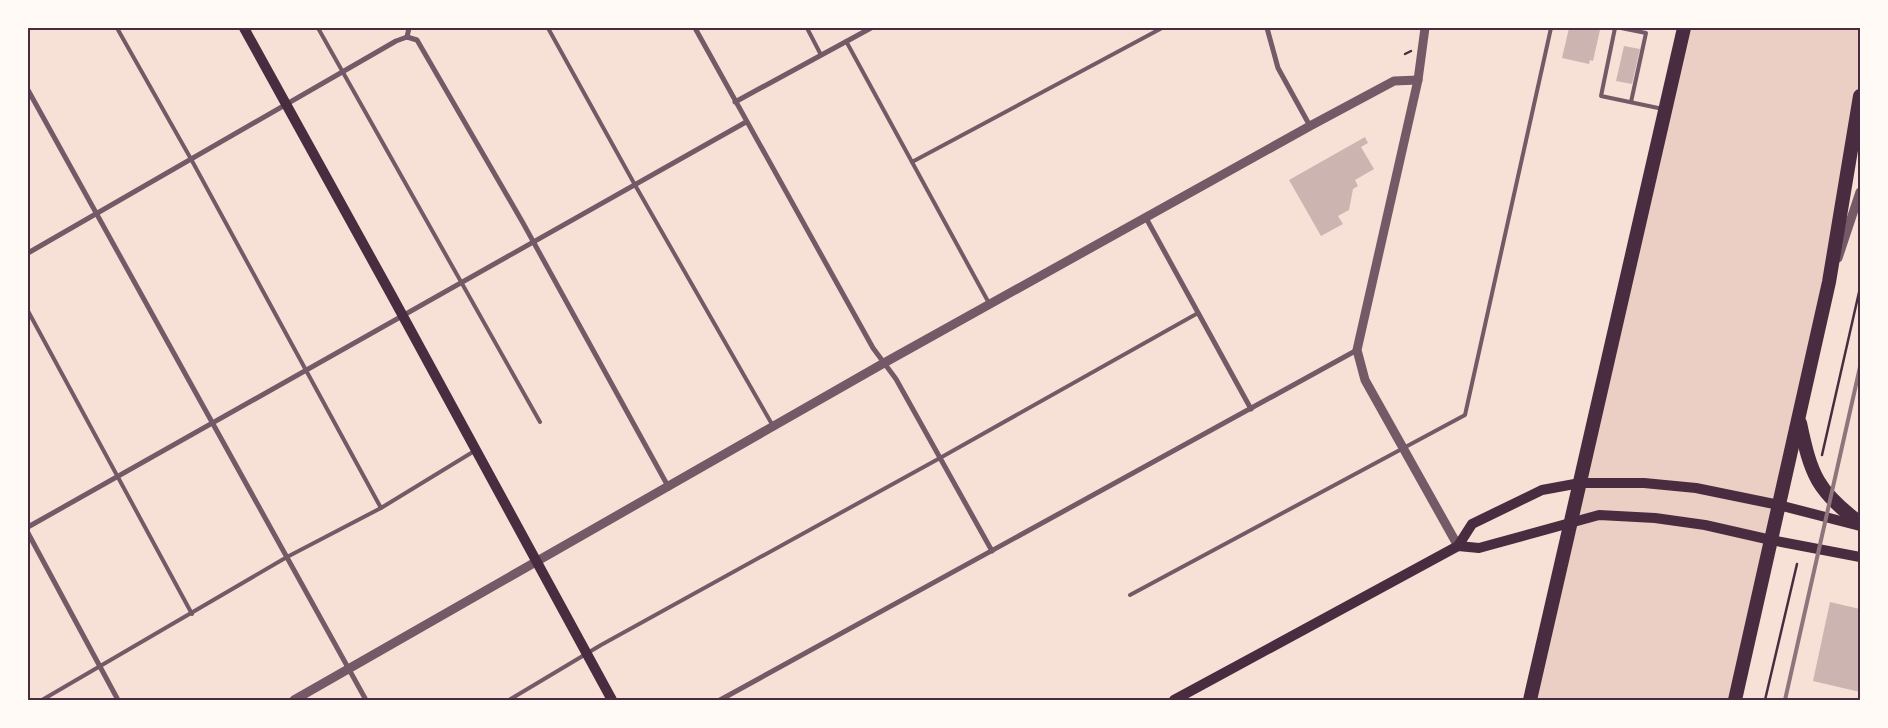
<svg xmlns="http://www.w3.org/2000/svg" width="1888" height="728" viewBox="0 0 1888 728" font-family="'Source Sans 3',sans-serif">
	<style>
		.green { fill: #ebcfc5 }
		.building { fill: #ccb4b1 }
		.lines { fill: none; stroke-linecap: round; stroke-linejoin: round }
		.path { stroke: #4a2c40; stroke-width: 2.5 }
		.service { stroke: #755966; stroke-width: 4 }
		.minor { stroke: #755966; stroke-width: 5 }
		.tertiary { stroke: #755966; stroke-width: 9 }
		.secondary { stroke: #4a2c40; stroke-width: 10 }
		.trunk { stroke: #4a2c40; stroke-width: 14 }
		.rail { stroke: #8f747c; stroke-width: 4 }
		.neatline { fill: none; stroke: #4a2c40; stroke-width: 2 }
	</style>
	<rect width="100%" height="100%" fill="#f7e1d7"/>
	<path class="green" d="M 1684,28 L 1860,28 L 1859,104 L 1735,700 L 1530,700 Z"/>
	<g class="building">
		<path d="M 1569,28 L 1597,28 L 1597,30 L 1600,30 L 1593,61 L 1590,60 L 1589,64 L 1562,58 Z"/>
		<path d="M 1624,46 L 1640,49 L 1632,84 L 1616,81 Z"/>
		<path d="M 1365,137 L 1368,143 L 1361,147 L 1374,169 L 1355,180 L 1358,186 L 1353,189 L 1349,210 L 1338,216 L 1343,224 L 1321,236 L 1289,180 Z"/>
		<path d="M 1830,602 L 1860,609 L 1860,692 L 1813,681 Z"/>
	</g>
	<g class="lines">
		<g class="path">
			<path d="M 1405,54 L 1411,51"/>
			<path d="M 1822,455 L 1860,288"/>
			<path d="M 1765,700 L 1797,564"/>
		</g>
		<g class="service">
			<path d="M 117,28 L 191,159 L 381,508"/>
			<path d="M 318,28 L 540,422"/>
			<path d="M 548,28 L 635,185 L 773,426"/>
			<path d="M 807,28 L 821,55"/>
			<path d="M 1615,28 L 1601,96 L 1663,109"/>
			<path d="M 1621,28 L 1646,33 L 1631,102"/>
			<path d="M 846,41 L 990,305"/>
			<path d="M 912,162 L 1162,28"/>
			<path d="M 28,311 L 192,614"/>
			<path d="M 1130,595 L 1465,415 L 1551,28"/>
			<path d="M 42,700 L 287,557 L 381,508 L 476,450"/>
			<path d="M 509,700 L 601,645 L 940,458 L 1198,313"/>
		</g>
		<g class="minor">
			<path d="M 695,28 L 873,348 L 896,379 L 992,551"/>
			<path d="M 1267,28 L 1278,68 L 1310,126"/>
			<path d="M 407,37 L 417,40 L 523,223 L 669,488"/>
			<path d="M 407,37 L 409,28"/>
			<path d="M 28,90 L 366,700"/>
			<path d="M 735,102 L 871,28"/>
			<path d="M 1146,218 L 1251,409"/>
			<path d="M 28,253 L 396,41 L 407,37"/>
			<path d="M 28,527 L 746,122"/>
			<path d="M 28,533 L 118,700"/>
			<path d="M 720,700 L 1357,350"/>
		</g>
		<g class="tertiary">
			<path d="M 1425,28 L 1418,80 L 1357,350 L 1365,380 L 1458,546"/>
			<path d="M 1838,258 L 1860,192"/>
			<path d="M 294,700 L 884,363 L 1310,126 L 1394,81 L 1418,80"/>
		</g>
		<g class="secondary">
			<path d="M 244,28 L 392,296 L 612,700"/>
			<path d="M 1458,546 L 1479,548 L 1599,515 L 1655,518 L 1705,525 L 1771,540 L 1860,557"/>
			<path d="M 1174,700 L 1458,546 L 1472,524 L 1542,490 L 1580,483 L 1644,483 L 1696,488 L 1779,505 L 1860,526"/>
		</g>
		<g class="trunk">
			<path d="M 1800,423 C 1811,475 1817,491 1860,523"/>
			<path d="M 1530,700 L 1684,28"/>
			<path d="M 1735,700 L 1829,282 L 1860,96"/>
		</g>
		<path class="rail" d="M 1785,700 L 1860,367"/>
	</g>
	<rect width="1888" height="728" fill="none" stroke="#fffaf5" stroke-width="58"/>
	<rect x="29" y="29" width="1830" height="670" class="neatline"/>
</svg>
